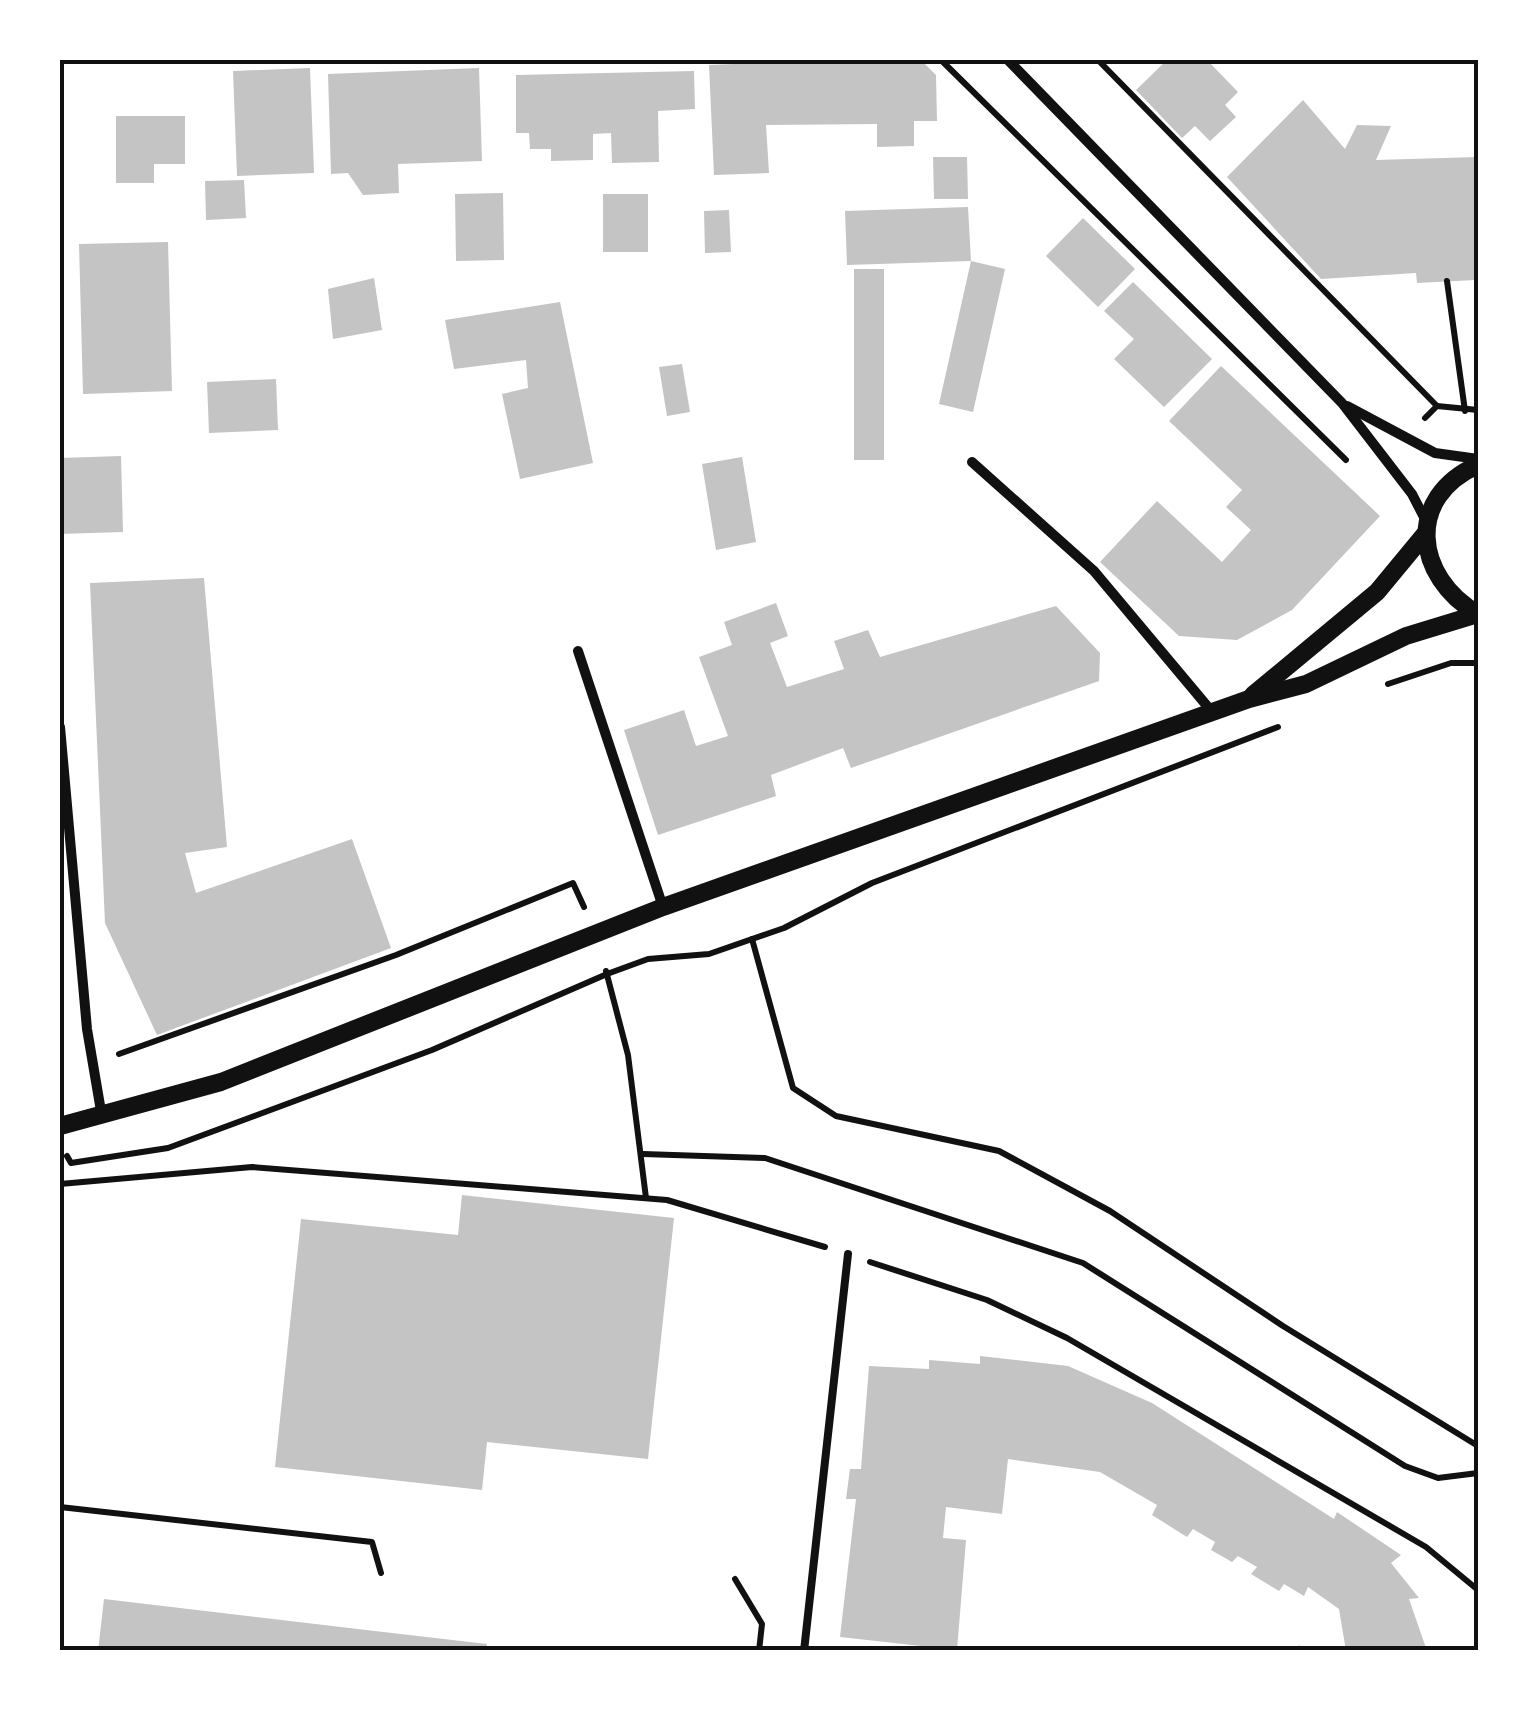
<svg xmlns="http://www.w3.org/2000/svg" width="1538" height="1711" viewBox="0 0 1538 1711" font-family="'Nunito Sans',sans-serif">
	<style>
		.building { fill: #c4c4c4 }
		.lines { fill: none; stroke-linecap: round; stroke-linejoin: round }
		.path { stroke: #111; stroke-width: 6 }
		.service { stroke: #111; stroke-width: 8 }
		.minor { stroke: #111; stroke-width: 10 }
		.tertiary { stroke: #111; stroke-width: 18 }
		.neatline { fill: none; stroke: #111; stroke-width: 4 }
	</style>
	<rect width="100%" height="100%" fill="#fff"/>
	<g class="building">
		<path d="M 836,60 L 921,60 L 936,75 L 937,121 L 914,121 L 914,146 L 877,147 L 877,124 L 766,125 L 769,173 L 714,175 L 709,65 Z"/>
		<path d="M 1167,60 L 1207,60 L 1238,92 L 1225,105 L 1236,117 L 1210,141 L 1195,126 L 1182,138 L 1136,90 Z"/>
		<path d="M 310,68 L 314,173 L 237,176 L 233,71 Z"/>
		<path d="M 479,68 L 482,161 L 398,164 L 399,193 L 363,195 L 348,173 L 331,174 L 328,74 Z"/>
		<path d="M 694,71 L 695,109 L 658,111 L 659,162 L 612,163 L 611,133 L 593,134 L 593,160 L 551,161 L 551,149 L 530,149 L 529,133 L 516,133 L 516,75 Z"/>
		<path d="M 1303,100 L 1345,149 L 1357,125 L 1391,126 L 1376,160 L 1478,157 L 1475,280 L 1417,283 L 1416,273 L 1321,279 L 1227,177 Z"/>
		<path d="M 116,116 L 185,116 L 185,164 L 154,164 L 154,183 L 116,183 Z"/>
		<path d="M 933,157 L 967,157 L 968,199 L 934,199 Z"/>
		<path d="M 244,180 L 246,218 L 206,220 L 205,181 Z"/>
		<path d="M 503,193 L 504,260 L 456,261 L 455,194 Z"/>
		<rect x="603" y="194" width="45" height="58"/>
		<path d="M 968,207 L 971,261 L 847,265 L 845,211 Z"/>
		<path d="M 729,210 L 731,252 L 705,253 L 704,211 Z"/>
		<path d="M 1083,218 L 1135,269 L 1098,307 L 1046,256 Z"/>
		<path d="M 168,242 L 172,391 L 83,394 L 79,244 Z"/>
		<path d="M 971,261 L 1005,269 L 973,412 L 939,404 Z"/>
		<rect x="854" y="269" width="30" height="191"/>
		<path d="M 374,278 L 382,330 L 333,339 L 328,289 Z"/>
		<path d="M 1133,282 L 1212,359 L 1164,407 L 1114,359 L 1134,339 L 1104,311 Z"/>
		<path d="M 560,302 L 593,463 L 520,479 L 502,394 L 528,388 L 526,360 L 454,369 L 445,320 Z"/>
		<path d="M 682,364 L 690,412 L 667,416 L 659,367 Z"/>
		<path d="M 1221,366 L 1380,516 L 1292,610 L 1237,640 L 1179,636 L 1100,562 L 1157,501 L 1222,562 L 1251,530 L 1226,507 L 1242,490 L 1169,421 Z"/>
		<path d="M 276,379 L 278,430 L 209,433 L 207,382 Z"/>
		<path d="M 121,456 L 123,532 L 60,534 L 60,458 Z"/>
		<path d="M 742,457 L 756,542 L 716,550 L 702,464 Z"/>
		<path d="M 204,578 L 227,847 L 185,853 L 196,893 L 352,839 L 391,948 L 157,1035 L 105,923 L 90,583 Z"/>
		<path d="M 776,603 L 788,636 L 770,643 L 787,687 L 844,669 L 834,641 L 868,630 L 880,657 L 1056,606 L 1100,653 L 1099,681 L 851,768 L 843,748 L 771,775 L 776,796 L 658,835 L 624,730 L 684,710 L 696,746 L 728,736 L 699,657 L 732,645 L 724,622 Z"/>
		<path d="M 462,1195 L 674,1218 L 648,1459 L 487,1442 L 482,1490 L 275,1467 L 301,1219 L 458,1235 Z"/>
		<path d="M 980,1356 L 1068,1366 L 1152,1403 L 1334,1519 L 1337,1512 L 1401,1555 L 1391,1563 L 1419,1598 L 1409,1599 L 1427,1651 L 1346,1651 L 1339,1609 L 1308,1587 L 1304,1596 L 1284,1584 L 1279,1591 L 1251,1574 L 1257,1567 L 1238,1556 L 1232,1562 L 1211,1550 L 1215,1542 L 1193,1529 L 1187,1537 L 1152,1515 L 1157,1505 L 1100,1472 L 1008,1459 L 1002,1514 L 946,1507 L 943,1538 L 966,1540 L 957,1650 L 840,1637 L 856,1499 L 846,1499 L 850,1469 L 861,1469 L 869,1366 L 929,1369 L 929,1360 L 980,1364 Z"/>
		<path d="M 104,1599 L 366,1630 L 487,1644 L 486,1651 L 98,1651 Z"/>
	</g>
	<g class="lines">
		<g class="path">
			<path d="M 941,60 L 1346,460"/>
			<path d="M 1098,60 L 1437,406"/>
			<path d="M 1447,281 L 1465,411"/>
			<path d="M 1425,418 L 1437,406 L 1478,410"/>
			<path d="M 1388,684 L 1451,663 L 1478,663"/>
			<path d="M 752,939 L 793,1088 L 836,1116 L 999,1151 L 1110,1211 L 1283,1326 L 1478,1446"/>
			<path d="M 606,971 L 628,1055 L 646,1198"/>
			<path d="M 119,1054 L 396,955 L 573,883 L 584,907"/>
			<path d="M 643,1154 L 765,1158 L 1083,1263 L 1405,1466 L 1438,1478 L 1478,1473"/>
			<path d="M 67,1156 L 71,1163 L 168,1148 L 432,1050 L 607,974 L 648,959 L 709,954 L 784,928 L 872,883 L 1278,727"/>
			<path d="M 60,1184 L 252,1167 L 667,1200 L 825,1247"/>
			<path d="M 870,1262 L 987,1300 L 1067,1338 L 1426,1547 L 1478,1590"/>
			<path d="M 60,1507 L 372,1542 L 381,1573"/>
			<path d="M 735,1579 L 762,1624 L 759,1651"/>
			<path d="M 1299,1649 L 1300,1651"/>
		</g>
		<path class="service" d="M 804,1651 L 848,1254"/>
		<g class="minor">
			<path d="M 1008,60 L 1342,403 L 1412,494 L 1426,521"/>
			<path d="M 1347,406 L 1435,453 L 1478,459"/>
			<path d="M 972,462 L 1094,571 L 1213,713"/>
			<path d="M 578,651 L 663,907"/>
			<path d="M 60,727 L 87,1029 L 102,1117"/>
		</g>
		<g class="tertiary">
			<path d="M 1478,465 C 1405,497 1414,577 1478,614"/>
			<path d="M 1253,695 L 1377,592 L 1425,534"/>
			<path d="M 60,1126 L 221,1082 L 663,907 L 1249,699 L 1306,684 L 1406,636 L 1478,614"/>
		</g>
	</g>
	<rect width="1538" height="1711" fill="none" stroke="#ffffff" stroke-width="125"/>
	<rect x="62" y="62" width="1414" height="1586" class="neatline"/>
</svg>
